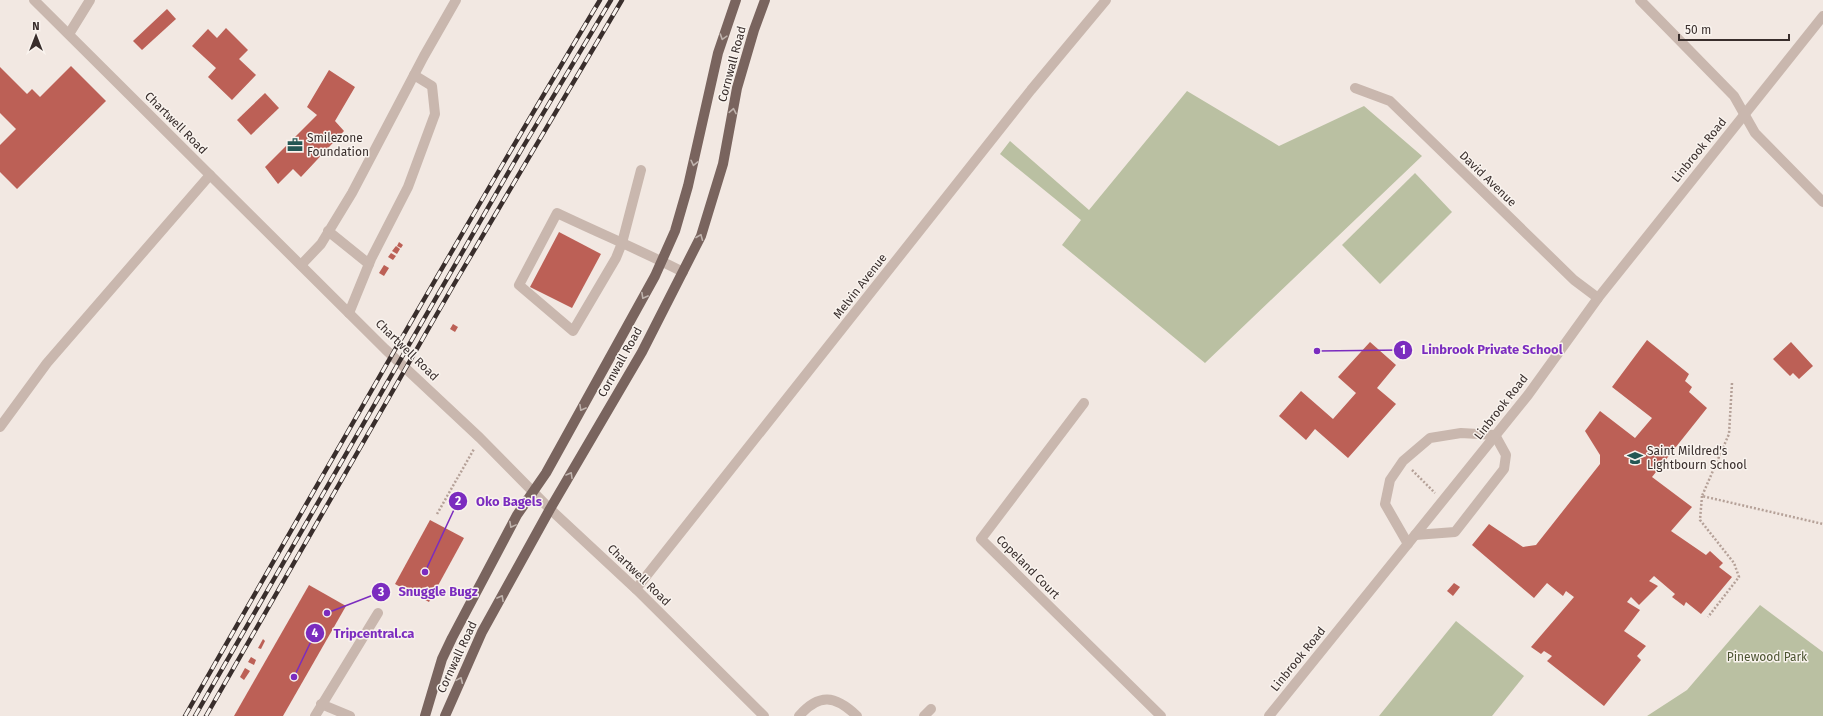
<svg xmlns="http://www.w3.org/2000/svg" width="1823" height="716" viewBox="0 0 1823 716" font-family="'Fira Sans',sans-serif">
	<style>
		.green { fill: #bac0a2 }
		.building { fill: #bc6056 }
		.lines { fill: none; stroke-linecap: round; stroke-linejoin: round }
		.path { stroke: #b5a198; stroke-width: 2.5; stroke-dasharray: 2 2; stroke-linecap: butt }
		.minor { stroke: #c9b7ae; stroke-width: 10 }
		.major { stroke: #79645e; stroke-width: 10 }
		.rail-casing { stroke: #392e2c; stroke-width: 4.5 }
		.rail { stroke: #f9f3ee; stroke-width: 3; stroke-dasharray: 9; stroke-linecap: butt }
		.oneway { stroke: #bfb3ad }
		.labels { text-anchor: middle; stroke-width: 3; stroke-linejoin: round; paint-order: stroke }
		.street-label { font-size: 12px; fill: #392e2c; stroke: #f9f3ee }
		.poi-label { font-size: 12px; fill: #392e2c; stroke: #f9f3ee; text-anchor: start }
		.park-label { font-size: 12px; fill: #4d5532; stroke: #f9f3ee }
		.leader { fill: none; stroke: #7b2cbf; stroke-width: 1.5 }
		.callout-dot { fill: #7b2cbf; stroke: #f9f3ee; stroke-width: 1.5 }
		.mark-label { font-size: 12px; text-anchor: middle; font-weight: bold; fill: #fff }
		.callout-label { font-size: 13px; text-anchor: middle; font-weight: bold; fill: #7b2cbf; stroke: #f9f3ee; stroke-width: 3; stroke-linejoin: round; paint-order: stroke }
	</style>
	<rect width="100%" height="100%" fill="#f2e8e2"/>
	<g class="green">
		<path d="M 1187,91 L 1279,146 L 1364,106 L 1422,156 L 1205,363 L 1062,245 L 1081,220 L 1000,154 L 1010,141 L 1089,210 Z"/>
		<path d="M 1415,173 L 1452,212 L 1380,284 L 1342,245 Z"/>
		<path d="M 1760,605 L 1823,652 L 1823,716 L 1647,716 L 1687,690 Z"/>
		<path d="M 1456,621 L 1524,676 L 1492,716 L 1379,716 Z"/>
	</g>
	<g class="building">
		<path d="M 167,9 L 176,19 L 142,50 L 133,41 Z"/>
		<path d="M 226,28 L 248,50 L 239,59 L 256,75 L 232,100 L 208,77 L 216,68 L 192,46 L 208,29 L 217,38 Z"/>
		<path d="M 71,66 L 106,101 L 17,189 L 0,172 L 0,145 L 16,129 L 0,113 L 0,67 L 27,94 L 32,89 L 40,97 Z"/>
		<path d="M 329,70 L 355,87 L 335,121 L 344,131 L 301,177 L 293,169 L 278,184 L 265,167 L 317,115 L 307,107 Z"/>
		<path d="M 265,93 L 279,108 L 251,135 L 237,120 Z"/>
		<path d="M 559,232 L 601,254 L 572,308 L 530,287 Z"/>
		<path d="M 399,242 L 403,245 L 401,248 L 397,246 Z"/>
		<path d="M 396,246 L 400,249 L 397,254 L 392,251 Z"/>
		<path d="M 391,253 L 396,256 L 393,260 L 388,257 Z"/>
		<path d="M 384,265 L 389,268 L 384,276 L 379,273 Z"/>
		<path d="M 453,324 L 458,327 L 455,332 L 450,329 Z"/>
		<path d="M 1647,340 L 1689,374 L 1685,381 L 1692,387 L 1689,392 L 1707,408 L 1652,477 L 1692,507 L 1671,531 L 1706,555 L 1710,551 L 1723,563 L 1719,567 L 1732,577 L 1701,614 L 1686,602 L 1684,606 L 1672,597 L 1675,594 L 1654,576 L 1649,581 L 1658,586 L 1639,605 L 1631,597 L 1627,602 L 1640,610 L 1624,631 L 1646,646 L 1637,656 L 1641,660 L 1604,706 L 1547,661 L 1552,656 L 1544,651 L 1541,654 L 1531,647 L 1574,597 L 1566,591 L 1563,596 L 1547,583 L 1534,598 L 1472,545 L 1489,524 L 1523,547 L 1536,545 L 1600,464 L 1600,455 L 1585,431 L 1600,411 L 1635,438 L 1652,418 L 1612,387 Z"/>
		<path d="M 1370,342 L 1396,365 L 1377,388 L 1396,404 L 1348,458 L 1315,429 L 1306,440 L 1279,416 L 1301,391 L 1333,419 L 1356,393 L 1338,377 Z"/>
		<path d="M 1791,342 L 1813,366 L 1799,379 L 1793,373 L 1790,376 L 1773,359 Z"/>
		<path d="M 430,520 L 464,538 L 429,602 L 395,584 Z"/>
		<path d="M 1454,583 L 1460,587 L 1453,596 L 1447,591 Z"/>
		<path d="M 309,585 L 346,606 L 283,716 L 234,716 Z"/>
		<path d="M 263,639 L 265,641 L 261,649 L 258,648 Z"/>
		<path d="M 251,657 L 256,660 L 254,665 L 248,662 Z"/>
		<path d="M 245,668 L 250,671 L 244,680 L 240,677 Z"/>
	</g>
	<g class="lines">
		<g class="path">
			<path d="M 1732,383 L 1729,434 L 1702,496 L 1823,524"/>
			<path d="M 1412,470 L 1435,493"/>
			<path d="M 1702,496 L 1700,520 L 1734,563 L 1739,577 L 1708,617"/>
			<path d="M 437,514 L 474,449"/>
		</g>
		<g class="minor">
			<path d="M 34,0 L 385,349 L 480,438 L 550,509 L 636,589 L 764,716"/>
			<path d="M 1640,0 L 1734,96 L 1755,133 L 1823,202"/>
			<path d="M 69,34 L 90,0"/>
			<path d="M 1355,88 L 1390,101 L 1574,280 L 1598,298"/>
			<path d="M 641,170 L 622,243 L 616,258 L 573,331 L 519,285 L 557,213 C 599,233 642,251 683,272"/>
			<path d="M 328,231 L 369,264"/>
			<path d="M 301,265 L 321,244 L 352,193 L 424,56 L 456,0"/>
			<path d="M 349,313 L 371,259 L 408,187 L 435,114 L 432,86 L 414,75"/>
			<path d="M 1084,403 L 981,539 L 1161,716"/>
			<path d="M 0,427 L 47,363 L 210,175"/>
			<path d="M 1408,544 L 1385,504 L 1390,480 L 1403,461 L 1430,438 L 1461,433 L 1495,435 L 1506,455 L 1504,469 L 1455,532 L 1415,535"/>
			<path d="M 636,589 L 1031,90 L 1106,0"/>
			<path d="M 321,704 L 350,716"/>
			<path d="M 315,716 L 378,613"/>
			<path d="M 799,716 C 819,693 835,695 857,716"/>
			<path d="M 924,716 L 931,709"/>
			<path d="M 1269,716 L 1528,395 L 1598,298 L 1823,16"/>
		</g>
		<g class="major">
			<path d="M 425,716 L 442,659 L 452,638 L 517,515 L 546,473 L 655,276 L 675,231 L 688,186 L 718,53 L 736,0"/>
			<path d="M 445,716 L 482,632 L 550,509 L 642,352 L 701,236 L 723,164 L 737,88 L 754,30 L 765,0"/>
		</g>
		<defs>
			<g id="rail">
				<path d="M 185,716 C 322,477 458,237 600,0"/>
				<path d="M 195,716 L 523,147 L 611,0"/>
				<path d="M 206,716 L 453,286 L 622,0"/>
			</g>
		</defs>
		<use href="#rail" class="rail-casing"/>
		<use href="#rail" class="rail"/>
	</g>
	<defs><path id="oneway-chevron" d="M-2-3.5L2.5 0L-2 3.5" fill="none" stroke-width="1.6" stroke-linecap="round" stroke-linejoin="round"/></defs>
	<g class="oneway">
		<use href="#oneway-chevron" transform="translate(723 37) rotate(108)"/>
		<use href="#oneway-chevron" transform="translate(733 111) rotate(-79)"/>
		<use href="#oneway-chevron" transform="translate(694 163) rotate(103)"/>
		<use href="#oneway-chevron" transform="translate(700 237) rotate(-68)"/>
		<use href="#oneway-chevron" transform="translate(644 296) rotate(119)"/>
		<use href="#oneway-chevron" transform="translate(582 408) rotate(119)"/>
		<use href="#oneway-chevron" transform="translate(570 475) rotate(-60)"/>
		<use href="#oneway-chevron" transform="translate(512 525) rotate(118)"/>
		<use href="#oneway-chevron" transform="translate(501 598) rotate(-61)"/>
		<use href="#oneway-chevron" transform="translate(460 680) rotate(-66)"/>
	</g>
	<defs>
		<symbol id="office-bare" viewBox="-9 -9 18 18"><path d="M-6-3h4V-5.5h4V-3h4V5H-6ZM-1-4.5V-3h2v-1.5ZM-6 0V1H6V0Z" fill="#245754" stroke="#f9f3ee" stroke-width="2.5" paint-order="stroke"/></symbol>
		<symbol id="school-bare" viewBox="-9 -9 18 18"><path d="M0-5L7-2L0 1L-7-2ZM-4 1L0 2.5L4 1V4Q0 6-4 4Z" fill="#245754" stroke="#f9f3ee" stroke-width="2.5" paint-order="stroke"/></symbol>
	</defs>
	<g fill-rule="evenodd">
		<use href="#office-bare" x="284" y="134" width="22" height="22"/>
		<use href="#school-bare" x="1624" y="447" width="22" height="22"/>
	</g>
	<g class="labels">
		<g class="street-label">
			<text transform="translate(732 64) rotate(-75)" y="4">Cornwall Road</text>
			<text transform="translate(176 123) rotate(45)" y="4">Chartwell Road</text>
			<text transform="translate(1699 150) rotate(-51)" y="4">Linbrook Road</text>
			<text transform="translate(1488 179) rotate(44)" y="4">David Avenue</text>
			<text transform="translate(860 286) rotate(-52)" y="4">Melvin Avenue</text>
			<text transform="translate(407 350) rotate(44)" y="4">Chartwell Road</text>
			<text transform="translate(620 362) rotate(-61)" y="4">Cornwall Road</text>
			<text transform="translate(1501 407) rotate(-52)" y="4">Linbrook Road</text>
			<text transform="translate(1028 567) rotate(45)" y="4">Copeland Court</text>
			<text transform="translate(639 575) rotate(44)" y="4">Chartwell Road</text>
			<text transform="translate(457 657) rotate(-65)" y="4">Cornwall Road</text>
			<text transform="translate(1298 659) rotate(-51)" y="4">Linbrook Road</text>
		</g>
		<g class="poi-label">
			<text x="307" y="142">Smilezone<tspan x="307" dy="14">Foundation</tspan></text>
			<text x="1647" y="455">Saint Mildred's<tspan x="1647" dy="14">Lightbourn School</tspan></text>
		</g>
		<g class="park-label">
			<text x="1767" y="661">Pinewood Park</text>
		</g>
	</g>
	<path class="leader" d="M1317 351L1403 350M425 572L458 501M327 613L381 592M294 677L315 633"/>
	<g class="callout-dot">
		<circle cx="1317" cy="351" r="4"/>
		<circle cx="425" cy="572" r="4"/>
		<circle cx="327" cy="613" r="4"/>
		<circle cx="294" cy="677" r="4"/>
		<circle cx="1403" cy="350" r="10"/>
		<circle cx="458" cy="501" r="10"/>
		<circle cx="381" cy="592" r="10"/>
		<circle cx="315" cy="633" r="10"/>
	</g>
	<g class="mark-label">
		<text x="1403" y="354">1</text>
		<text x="458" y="505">2</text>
		<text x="381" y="596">3</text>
		<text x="315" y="637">4</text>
	</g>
	<g class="callout-label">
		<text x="1492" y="354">Linbrook Private School</text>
		<text x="509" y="506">Oko Bagels</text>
		<text x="438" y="596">Snuggle Bugz</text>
		<text x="374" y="638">Tripcentral.ca</text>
	</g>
	<g transform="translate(36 36)" stroke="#f9f3ee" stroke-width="3" paint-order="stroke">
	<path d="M0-3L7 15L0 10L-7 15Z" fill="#392e2c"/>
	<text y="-6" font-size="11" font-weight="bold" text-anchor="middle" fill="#392e2c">N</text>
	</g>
	<path d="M1679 34v6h110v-6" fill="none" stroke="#392e2c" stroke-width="2"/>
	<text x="1685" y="34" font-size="12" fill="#392e2c" stroke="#f9f3ee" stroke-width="3" paint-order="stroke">50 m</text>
</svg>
